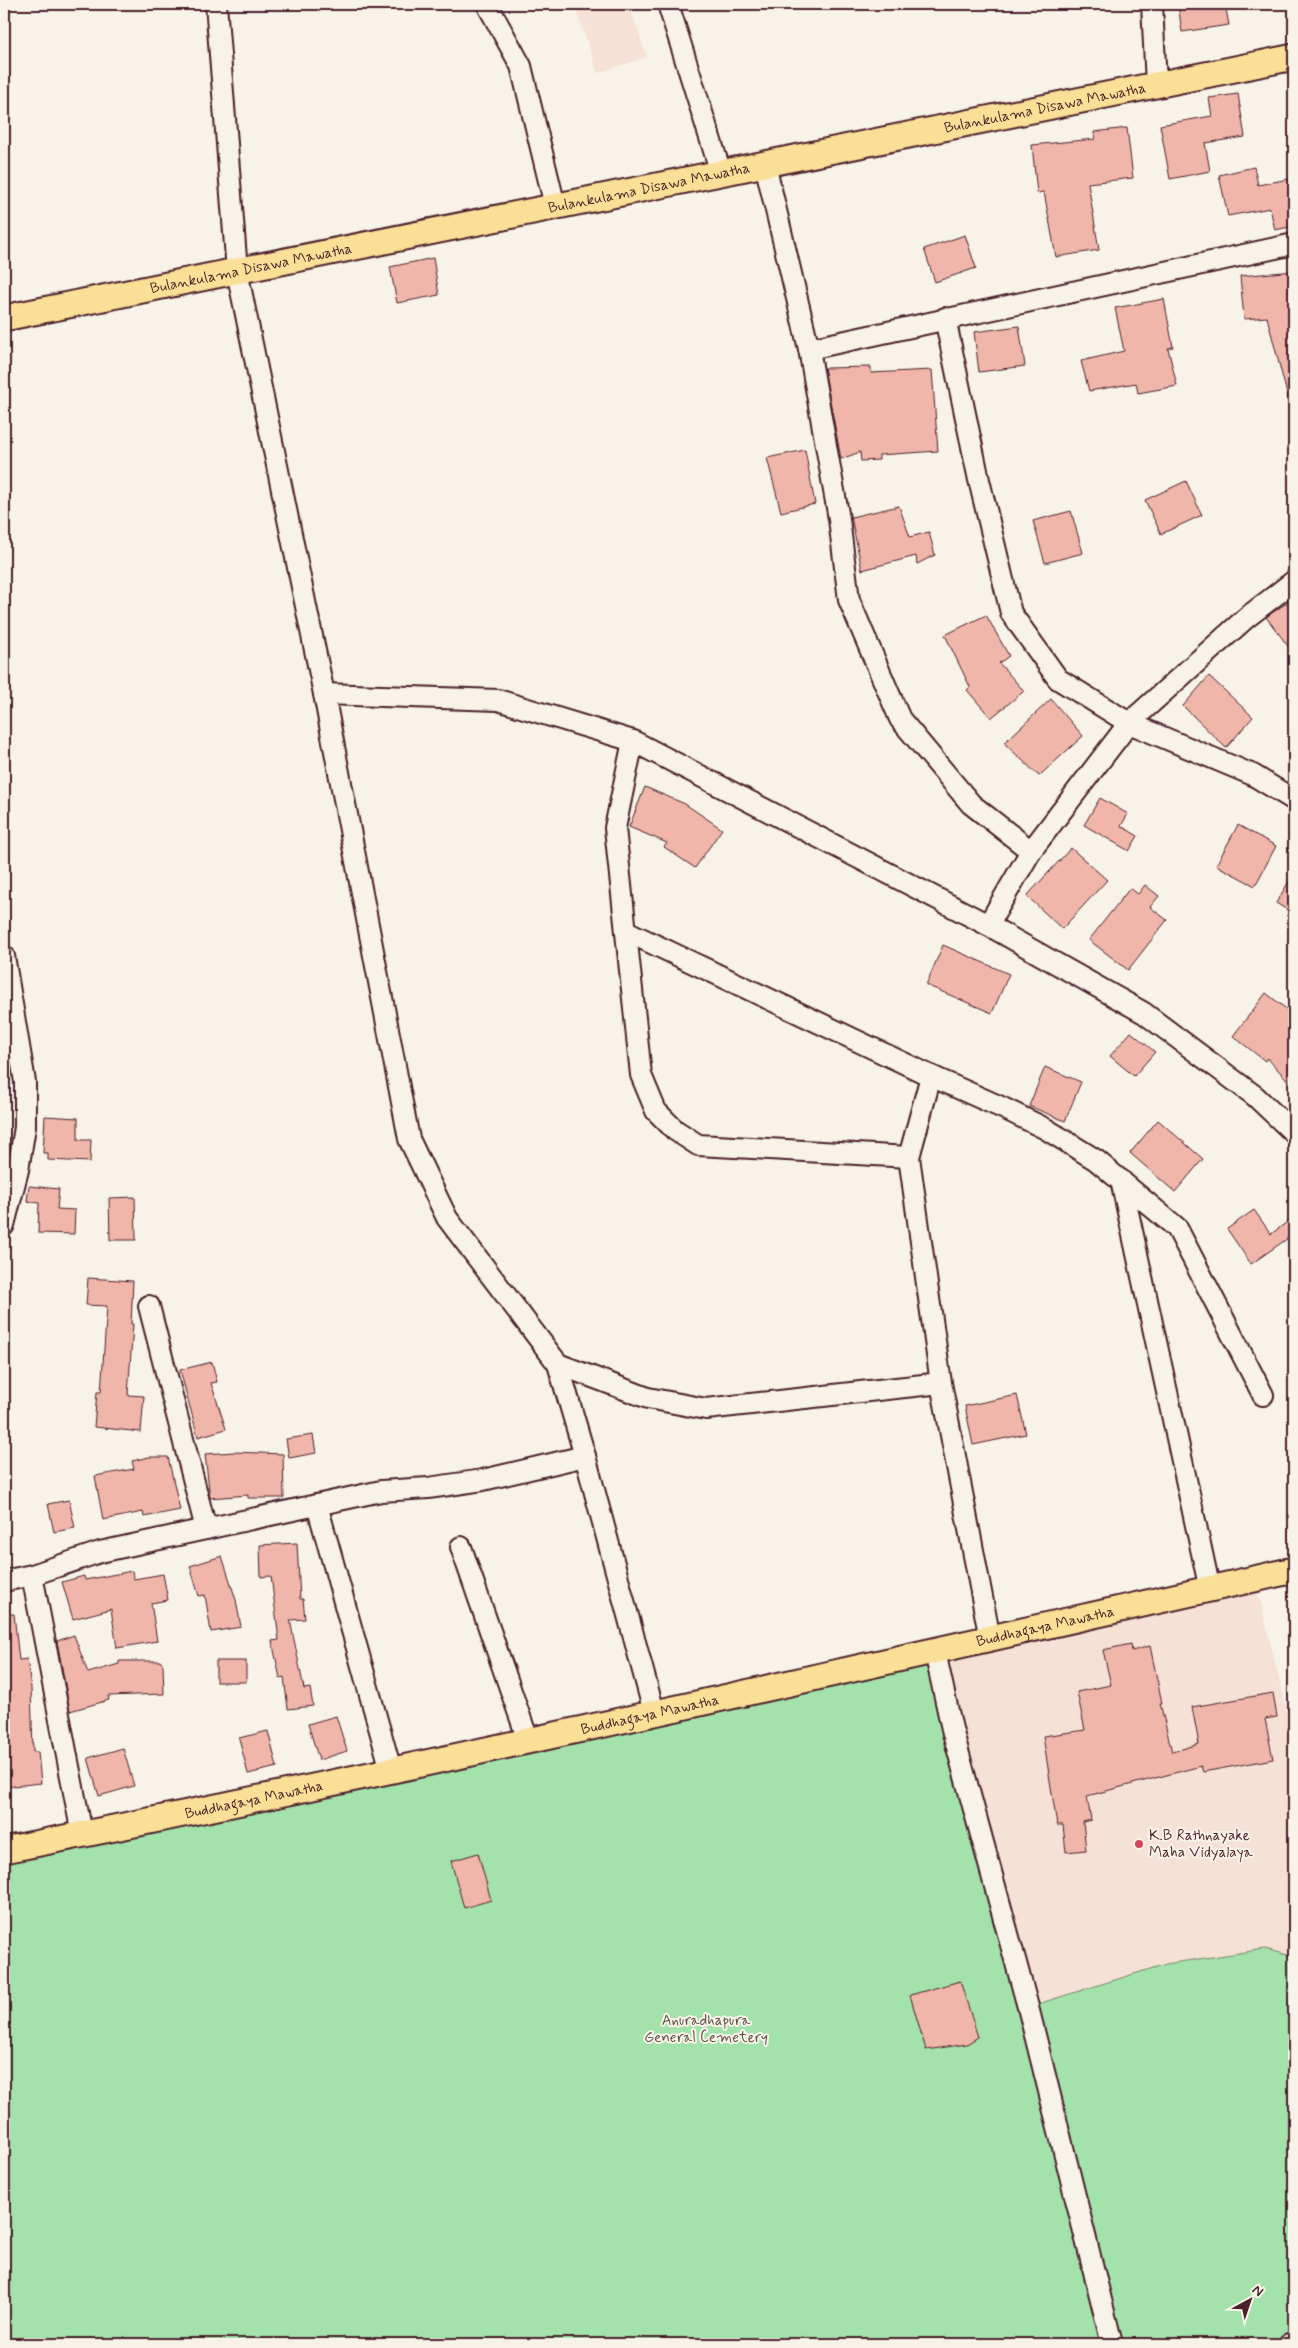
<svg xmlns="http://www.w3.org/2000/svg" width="1298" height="2348" viewBox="0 0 1298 2348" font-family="Mynerve,sans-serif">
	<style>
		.built { fill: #f5e1d5 }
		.green { fill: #a3e3ab; stroke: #76816b }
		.building { fill: #f0b6aa; stroke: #4a1f2b }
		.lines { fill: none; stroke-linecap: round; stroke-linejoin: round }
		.minor-casing { stroke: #4a1f2b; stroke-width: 24 }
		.major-casing { stroke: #4a1f2b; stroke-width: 29 }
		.minor { stroke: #f7f3e8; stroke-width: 20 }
		.major { stroke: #fadf96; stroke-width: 25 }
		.poi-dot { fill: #d1495b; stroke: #f7f3e8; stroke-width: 2 }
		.labels { text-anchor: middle; stroke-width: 4; stroke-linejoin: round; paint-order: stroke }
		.street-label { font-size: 15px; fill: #4a1f2b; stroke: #f7f3e8 }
		.poi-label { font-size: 15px; fill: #4a1f2b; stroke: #f7f3e8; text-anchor: start }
		.park-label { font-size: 15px; fill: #60504b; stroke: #f7f3e8 }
	</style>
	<rect width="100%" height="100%" fill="#f7f3e8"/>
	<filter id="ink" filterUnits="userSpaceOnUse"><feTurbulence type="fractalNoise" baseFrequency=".02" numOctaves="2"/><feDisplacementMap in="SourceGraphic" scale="10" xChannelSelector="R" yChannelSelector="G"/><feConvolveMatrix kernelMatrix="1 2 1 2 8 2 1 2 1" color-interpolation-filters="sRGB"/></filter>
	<g filter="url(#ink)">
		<g class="built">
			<path d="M 574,4 L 629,4 L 647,57 L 598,73 Z"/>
			<path d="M 1255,1579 L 1294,1740 L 1294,1957 L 1265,1949 L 1166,1964 L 1028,2007 L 935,1652 Z"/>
		</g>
		<path class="green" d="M 935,1652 L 1028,2007 L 1166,1964 L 1265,1949 L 1294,1957 L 1294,2344 L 4,2344 L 4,1850 Z"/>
		<g class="building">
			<path d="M 1178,4 L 1225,4 L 1229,25 L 1182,32 Z"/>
			<path d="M 1238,94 L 1245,137 L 1205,143 L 1210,171 L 1170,179 L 1160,125 L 1212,116 L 1209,98 Z"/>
			<path d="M 1127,128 L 1133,178 L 1088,183 L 1099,250 L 1056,257 L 1044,192 L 1037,193 L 1032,145 L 1095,139 L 1094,132 Z"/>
			<path d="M 1254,167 L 1258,185 L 1294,178 L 1294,226 L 1275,230 L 1270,208 L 1228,216 L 1219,175 Z"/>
			<path d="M 965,235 L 976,268 L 935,282 L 924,249 Z"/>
			<path d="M 433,258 L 439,295 L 397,303 L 390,267 Z"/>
			<path d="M 1294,271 L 1294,401 L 1289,402 L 1267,317 L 1244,319 L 1240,276 Z"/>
			<path d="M 1164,299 L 1173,347 L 1168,348 L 1177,386 L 1138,393 L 1136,383 L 1089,391 L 1081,361 L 1124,351 L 1115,308 Z"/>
			<path d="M 1019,326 L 1025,366 L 979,372 L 974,332 Z"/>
			<path d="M 871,367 L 871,373 L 932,370 L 938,451 L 879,455 L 879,460 L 861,461 L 860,452 L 841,459 L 824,368 Z"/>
			<path d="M 805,450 L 815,504 L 781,512 L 767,458 Z"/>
			<path d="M 1186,481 L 1202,515 L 1161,534 L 1145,500 Z"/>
			<path d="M 899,506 L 910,537 L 929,532 L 935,555 L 917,564 L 916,556 L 862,570 L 851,517 Z"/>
			<path d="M 1071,511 L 1083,553 L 1045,563 L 1033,521 Z"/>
			<path d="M 1294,598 L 1294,654 L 1266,617 Z"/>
			<path d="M 986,615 L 1009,656 L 999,663 L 1024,691 L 991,718 L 967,690 L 970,687 L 945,635 Z"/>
			<path d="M 1209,676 L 1253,717 L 1226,748 L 1183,706 Z"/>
			<path d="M 1051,699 L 1083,736 L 1039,776 L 1004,743 Z"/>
			<path d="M 645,787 L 685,804 L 722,829 L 695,868 L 664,847 L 667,843 L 629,827 Z"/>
			<path d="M 1100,798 L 1128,814 L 1121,826 L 1138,836 L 1129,851 L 1084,825 Z"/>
			<path d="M 1238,825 L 1276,846 L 1255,886 L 1216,865 Z"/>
			<path d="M 1071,848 L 1107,880 L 1062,929 L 1027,896 Z"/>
			<path d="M 1294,873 L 1294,914 L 1276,903 Z"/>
			<path d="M 1145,885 L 1159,896 L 1150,907 L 1167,920 L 1128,970 L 1089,940 L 1130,888 L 1138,894 Z"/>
			<path d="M 943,945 L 1009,974 L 992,1013 L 926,985 Z"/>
			<path d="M 1266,993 L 1294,1015 L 1294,1087 L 1267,1058 L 1265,1061 L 1233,1036 Z"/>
			<path d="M 1131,1032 L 1155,1052 L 1134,1076 L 1110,1056 Z"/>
			<path d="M 1045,1067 L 1081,1082 L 1065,1121 L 1029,1106 Z"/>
			<path d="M 45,1116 L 78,1118 L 78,1140 L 91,1140 L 90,1162 L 48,1160 L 48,1153 L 43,1153 Z"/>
			<path d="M 1158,1120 L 1203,1159 L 1175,1192 L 1130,1153 Z"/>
			<path d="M 29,1186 L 59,1189 L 57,1209 L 75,1210 L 74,1234 L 38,1233 L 39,1203 L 27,1201 Z"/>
			<path d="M 135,1197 L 136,1240 L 110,1240 L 109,1198 Z"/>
			<path d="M 1254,1210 L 1271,1234 L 1294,1217 L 1294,1234 L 1251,1264 L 1227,1229 Z"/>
			<path d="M 88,1278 L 133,1281 L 131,1324 L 133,1324 L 128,1395 L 144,1396 L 141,1432 L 94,1427 L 97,1392 L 101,1392 L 107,1306 L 86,1305 Z"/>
			<path d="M 212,1362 L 217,1382 L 211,1383 L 226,1429 L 198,1437 L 180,1370 Z"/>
			<path d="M 1017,1395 L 1026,1434 L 973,1445 L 965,1406 Z"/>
			<path d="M 313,1435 L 316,1453 L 289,1458 L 286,1439 Z"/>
			<path d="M 234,1452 L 283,1454 L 284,1498 L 248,1498 L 248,1495 L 210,1498 L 205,1454 Z"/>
			<path d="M 149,1457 L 168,1457 L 180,1510 L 144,1517 L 143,1512 L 103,1520 L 95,1476 L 134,1469 L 132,1461 Z"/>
			<path d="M 69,1500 L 75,1528 L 54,1532 L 48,1504 Z"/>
			<path d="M 297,1543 L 300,1599 L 303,1599 L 305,1619 L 290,1620 L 304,1689 L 310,1688 L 313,1706 L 288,1709 L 284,1677 L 280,1678 L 272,1641 L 279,1640 L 271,1576 L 261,1577 L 260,1545 Z"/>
			<path d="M 222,1556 L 236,1600 L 241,1627 L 211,1632 L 205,1595 L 199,1596 L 190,1566 Z"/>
			<path d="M 132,1571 L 134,1579 L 163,1574 L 168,1600 L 151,1603 L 157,1641 L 117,1648 L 111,1609 L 73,1619 L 62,1582 L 84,1576 L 85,1580 Z"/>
			<path d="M 4,1614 L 14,1614 L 19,1660 L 27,1659 L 31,1688 L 33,1752 L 38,1752 L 41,1783 L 4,1787 Z"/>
			<path d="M 74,1635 L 88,1673 L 119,1664 L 119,1661 L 160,1661 L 163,1665 L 164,1694 L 108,1696 L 109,1700 L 70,1711 L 57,1641 Z"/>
			<path d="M 1131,1644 L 1132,1651 L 1150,1646 L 1162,1703 L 1160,1703 L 1172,1752 L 1199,1744 L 1192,1707 L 1273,1693 L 1277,1717 L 1265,1719 L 1273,1759 L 1203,1772 L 1201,1766 L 1087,1796 L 1091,1820 L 1083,1822 L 1086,1850 L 1066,1852 L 1063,1825 L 1057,1825 L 1043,1736 L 1085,1730 L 1077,1692 L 1111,1685 L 1103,1650 Z"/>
			<rect x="216" y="1661" width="30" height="21"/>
			<path d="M 336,1716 L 347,1751 L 319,1760 L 308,1724 Z"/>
			<path d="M 268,1731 L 277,1767 L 248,1774 L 239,1738 Z"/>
			<path d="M 123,1748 L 134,1786 L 99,1796 L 88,1758 Z"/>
			<path d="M 478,1853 L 491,1900 L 464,1908 L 451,1861 Z"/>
			<path d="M 960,1981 L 978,2037 L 967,2044 L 926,2050 L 910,1995 Z"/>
		</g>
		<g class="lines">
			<defs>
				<g id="minor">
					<path d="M 216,4 L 237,271 L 324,694 L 409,1139 L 447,1218 L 558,1364 L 585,1456 L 654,1712"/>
					<path d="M 487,4 L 521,66 L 555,206"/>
					<path d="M 668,4 L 721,173"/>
					<path d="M 1152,4 L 1156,85"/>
					<path d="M 765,164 L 809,349 L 839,519 L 849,600 L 900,719 L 971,804 L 1031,851"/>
					<path d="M 945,318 L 979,480 L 1011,613 L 1058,679 L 1129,723 L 1253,775 L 1294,800"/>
					<path d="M 809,349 L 1294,244"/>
					<path d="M 324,694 L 498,700 L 633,741 L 988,925 L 1144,1013 L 1255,1096 L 1294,1133"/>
					<path d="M 633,741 L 615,828 L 641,1075 L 656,1111 L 675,1130 L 698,1145 L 909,1157"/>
					<path d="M 988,925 L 1031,851 L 1129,723 L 1246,618 L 1294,581"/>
					<path d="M 626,931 L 931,1076 L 1003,1108 L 1046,1129 L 1096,1160 L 1177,1228 L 1263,1395"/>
					<path d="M 4,956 L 25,1082 L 25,1127 L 18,1170 L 4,1225"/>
					<path d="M 931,1076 L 909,1157 L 941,1383 L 990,1639"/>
					<path d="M 1121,1180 L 1210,1590"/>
					<path d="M 149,1306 L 206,1529"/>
					<path d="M 558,1364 L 648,1398 L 706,1409 L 941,1383"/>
					<path d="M 317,1505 L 391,1770"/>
					<path d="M 461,1547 L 528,1740"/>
					<path d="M 32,1575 L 82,1834"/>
					<path d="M 4,1581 L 32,1575 L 100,1552 L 381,1491 L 428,1488 L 483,1480 L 585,1456"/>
					<path d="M 935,1652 L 952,1729 L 1028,2007 L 1112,2344"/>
					<path d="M 1289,2344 L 1294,2343"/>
				</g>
				<g id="major">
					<path id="s1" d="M 4,318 L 1294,57"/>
					<path id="s2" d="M 4,1850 C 436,1765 865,1666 1294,1570"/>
				</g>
			</defs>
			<use href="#minor" class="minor-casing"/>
			<use href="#major" class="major-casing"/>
			<use href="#minor" class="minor"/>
			<use href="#major" class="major"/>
		</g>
	</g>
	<circle class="poi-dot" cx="1139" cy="1844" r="5"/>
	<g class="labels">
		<g class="street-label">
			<text dy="5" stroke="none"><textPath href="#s1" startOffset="1062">Bulankulama Disawa Mawatha</textPath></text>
			<text dy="5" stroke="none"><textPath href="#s1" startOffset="658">Bulankulama Disawa Mawatha</textPath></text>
			<text dy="5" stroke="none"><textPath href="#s1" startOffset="252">Bulankulama Disawa Mawatha</textPath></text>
			<text dy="5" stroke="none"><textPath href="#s2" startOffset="1065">Buddhagaya Mawatha</textPath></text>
			<text dy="5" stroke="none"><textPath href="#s2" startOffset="660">Buddhagaya Mawatha</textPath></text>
			<text dy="5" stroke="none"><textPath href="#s2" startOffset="255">Buddhagaya Mawatha</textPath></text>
		</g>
		<g class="poi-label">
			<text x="1149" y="1840">K.B Rathnayake<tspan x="1149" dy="17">Maha Vidyalaya</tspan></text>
		</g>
		<g class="park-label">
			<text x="706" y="2025">Anuradhapura<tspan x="706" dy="17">General Cemetery</tspan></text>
		</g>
	</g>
	<rect width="1298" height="2348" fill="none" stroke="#f7f3e8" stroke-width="20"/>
	<rect x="10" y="10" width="1278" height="2328" fill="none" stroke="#4a1f2b" stroke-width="2" filter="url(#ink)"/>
	<g transform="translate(1250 2300) rotate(40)" stroke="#f7f3e8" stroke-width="4" paint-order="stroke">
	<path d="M0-4L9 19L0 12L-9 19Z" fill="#4a1f2b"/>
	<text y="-8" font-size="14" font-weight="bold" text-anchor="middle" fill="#4a1f2b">N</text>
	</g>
</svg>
